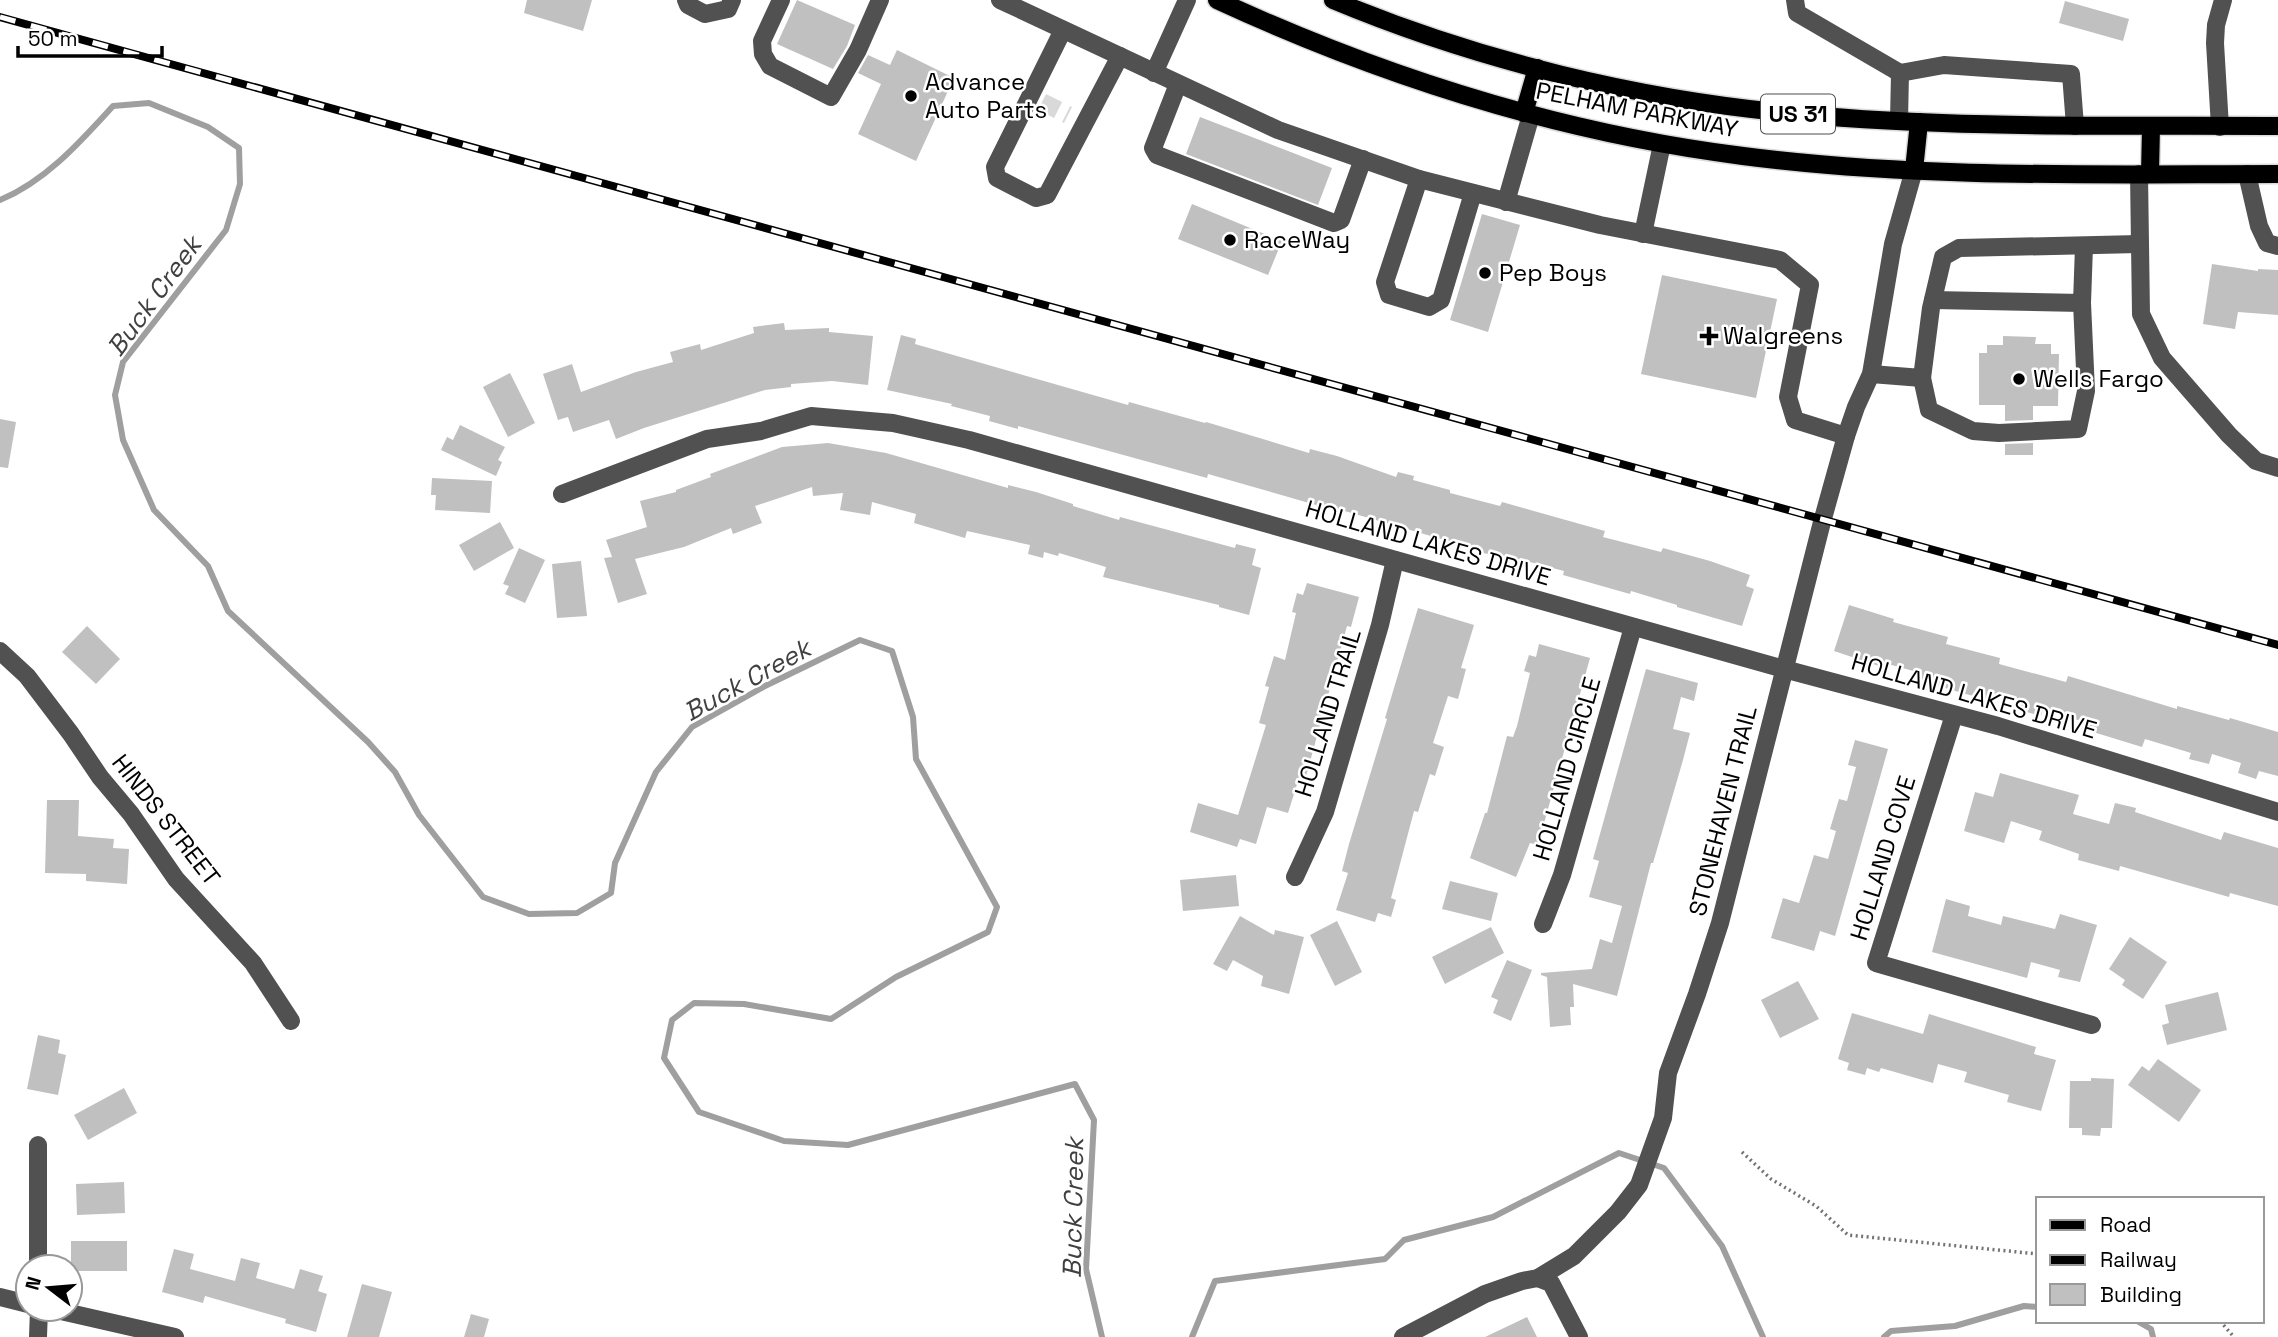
<svg xmlns="http://www.w3.org/2000/svg" width="2278" height="1337" viewBox="0 0 2278 1337" font-family="'Space Grotesk',sans-serif">
	<style>
		.lines { fill: none; stroke-linecap: round; stroke-linejoin: round }
		.stream { stroke: #9f9f9f; stroke-width: 6 }
		.building { fill: #c0c0c0 }
		.minor-tunnel { stroke: #d9d9d9; stroke-width: 18; stroke-dasharray: 18 9; stroke-linecap: butt }
		.major-casing { stroke: #dbdbdb; stroke-width: 21 }
		.path { stroke: #737373; stroke-width: 3.5; stroke-dasharray: 2 3.5; stroke-linecap: butt }
		.minor { stroke: #515151; stroke-width: 18 }
		.major { stroke: #000; stroke-width: 18 }
		.rail-casing { stroke: #000; stroke-width: 8 }
		.rail { stroke: #fff; stroke-width: 5; stroke-dasharray: 16; stroke-linecap: butt }
		.poi-dot { fill: #000; stroke: #fff; stroke-width: 2.5 }
		.labels { text-anchor: middle; stroke-width: 5; stroke-linejoin: round; paint-order: stroke }
		.shield { fill: #fff; stroke: #4c4c4c; stroke-width: 2 }
		.shield-label { font-size: 23px; font-weight: bold; fill: #000 }
		.poi-label { font-size: 24px; fill: #000; stroke: #fff; text-anchor: start }
		.street-label { font-size: 24px; fill: #000; stroke: #fff }
		.water-label { font-size: 26px; font-style: italic; fill: #404040; stroke: #fff }
	</style>
	<rect width="100%" height="100%" fill="#fff"/>
	<g class="lines">
		<g class="stream">
			<path d="M 0,200 C 46,181 81,141 113,106 L 149,103 L 208,127 L 239,148 L 240,184 L 226,230 L 123,362 L 115,395 L 123,440 L 154,510 L 208,566 L 228,611 L 368,742 L 395,772 L 419,815 L 483,897 L 529,914 L 577,913 L 611,893 L 615,863 L 656,772 L 692,727 L 765,686 L 860,640 L 892,651 L 913,717 L 916,759 L 997,907 L 988,932 L 896,977 L 831,1019 L 744,1004 L 694,1003 L 672,1020 L 664,1058 L 699,1112 L 784,1141 L 848,1145 L 1075,1084 L 1094,1120 L 1086,1269 L 1102,1337"/>
			<path d="M 2137,1321 L 2151,1329 L 2153,1337"/>
			<path d="M 1192,1337 L 1215,1281 L 1385,1259 L 1404,1240 L 1493,1217 L 1619,1153 L 1664,1168 L 1722,1246 L 1763,1337"/>
			<path d="M 1884,1337 L 1891,1331 L 1955,1326 L 2024,1306 L 2038,1307"/>
		</g>
	</g>
	<g class="building">
		<path d="M 527,0 L 592,0 L 583,31 L 524,13 Z"/>
		<path d="M 797,0 L 855,25 L 847,46 L 833,69 L 777,44 Z"/>
		<path d="M 2065,1 L 2129,19 L 2123,41 L 2059,23 Z"/>
		<path d="M 897,50 L 954,78 L 916,161 L 858,134 L 881,84 L 858,73 L 868,55 L 890,65 Z"/>
		<path d="M 1200,117 L 1332,168 L 1318,205 L 1186,154 Z"/>
		<path d="M 1192,204 L 1282,241 L 1268,275 L 1178,239 Z"/>
		<path d="M 1482,214 L 1520,225 L 1488,332 L 1450,320 Z"/>
		<path d="M 2212,264 L 2258,271 L 2258,269 L 2278,270 L 2278,315 L 2238,312 L 2235,329 L 2203,324 Z"/>
		<path d="M 1662,275 L 1777,299 L 1756,398 L 1641,374 Z"/>
		<path d="M 784,323 L 785,330 L 829,328 L 829,332 L 873,336 L 868,385 L 832,381 L 791,384 L 791,387 L 765,390 L 644,428 L 616,439 L 609,420 L 573,432 L 568,417 L 558,420 L 543,374 L 572,364 L 581,392 L 636,372 L 673,362 L 670,352 L 700,344 L 701,350 L 754,333 L 753,327 Z"/>
		<path d="M 901,335 L 916,339 L 915,344 L 1128,405 L 1129,402 L 1205,423 L 1206,422 L 1309,453 L 1310,449 L 1337,456 L 1396,477 L 1398,472 L 1414,476 L 1413,480 L 1450,490 L 1450,493 L 1500,506 L 1502,502 L 1605,531 L 1603,537 L 1661,552 L 1663,548 L 1710,561 L 1750,575 L 1746,586 L 1754,589 L 1742,626 L 1677,607 L 1677,605 L 1631,591 L 1630,594 L 1563,575 L 1564,571 L 1514,558 L 1513,561 L 1447,543 L 1448,541 L 1324,505 L 1323,507 L 1208,474 L 1207,478 L 1018,426 L 1018,429 L 989,421 L 990,416 L 951,406 L 952,404 L 887,390 Z"/>
		<path d="M 2003,336 L 2036,337 L 2035,344 L 2051,344 L 2051,354 L 2059,354 L 2058,406 L 2033,406 L 2033,420 L 2005,421 L 2005,405 L 1979,405 L 1979,353 L 1987,353 L 1987,345 L 2003,345 Z"/>
		<path d="M 510,373 L 535,423 L 508,437 L 483,387 Z"/>
		<path d="M 0,419 L 16,422 L 8,468 L 0,467 Z"/>
		<path d="M 460,425 L 505,447 L 498,460 L 502,462 L 496,476 L 441,450 L 447,437 L 453,440 Z"/>
		<path d="M 828,443 L 886,453 L 1008,488 L 1008,485 L 1036,492 L 1073,504 L 1073,506 L 1119,520 L 1120,517 L 1235,548 L 1236,544 L 1256,549 L 1252,565 L 1261,568 L 1249,615 L 1219,607 L 1219,605 L 1103,577 L 1106,567 L 1059,553 L 1058,556 L 1044,552 L 1043,558 L 1028,554 L 1030,545 L 967,531 L 965,538 L 914,523 L 916,514 L 872,502 L 870,515 L 840,510 L 843,493 L 813,496 L 812,487 L 755,506 L 762,523 L 733,534 L 731,528 L 684,547 L 635,559 L 647,594 L 618,603 L 604,558 L 612,557 L 606,540 L 647,527 L 640,501 L 676,492 L 676,490 L 711,477 L 710,474 L 782,447 Z"/>
		<path d="M 2033,443 L 2033,455 L 2005,455 L 2005,444 Z"/>
		<path d="M 432,478 L 492,481 L 490,513 L 435,510 L 436,495 L 431,495 Z"/>
		<path d="M 500,522 L 514,548 L 474,571 L 459,545 Z"/>
		<path d="M 519,548 L 545,560 L 525,603 L 505,594 L 509,586 L 503,584 Z"/>
		<path d="M 581,561 L 587,616 L 557,618 L 552,564 Z"/>
		<path d="M 1307,583 L 1359,597 L 1351,627 L 1347,626 L 1305,780 L 1299,778 L 1288,813 L 1267,807 L 1256,844 L 1240,839 L 1237,847 L 1190,832 L 1198,803 L 1238,815 L 1266,725 L 1259,723 L 1269,687 L 1265,686 L 1274,656 L 1285,660 L 1296,613 L 1292,612 L 1297,593 L 1303,595 Z"/>
		<path d="M 1849,605 L 1894,619 L 1893,622 L 1948,637 L 1946,644 L 2000,658 L 1999,664 L 2066,682 L 2068,676 L 2177,709 L 2177,706 L 2229,720 L 2230,718 L 2278,732 L 2278,776 L 2259,771 L 2256,779 L 2238,773 L 2241,763 L 2212,754 L 2209,764 L 2189,759 L 2191,753 L 2145,739 L 2142,747 L 2080,728 L 2081,721 L 2043,710 L 2041,716 L 2019,710 L 2021,703 L 1991,694 L 1989,700 L 1962,693 L 1915,679 L 1917,672 L 1881,662 L 1879,666 L 1834,651 Z"/>
		<path d="M 1418,608 L 1474,625 L 1461,668 L 1466,669 L 1458,699 L 1448,696 L 1433,743 L 1444,747 L 1435,776 L 1430,774 L 1418,812 L 1414,811 L 1391,898 L 1396,900 L 1391,917 L 1378,913 L 1375,922 L 1336,910 L 1348,873 L 1342,871 L 1349,844 L 1387,719 L 1385,718 Z"/>
		<path d="M 87,626 L 120,659 L 96,684 L 62,652 Z"/>
		<path d="M 1539,644 L 1590,658 L 1538,845 L 1530,843 L 1516,877 L 1470,858 L 1485,813 L 1487,813 L 1507,736 L 1513,737 L 1517,726 L 1530,673 L 1524,671 L 1529,655 L 1536,657 Z"/>
		<path d="M 1646,669 L 1698,683 L 1694,701 L 1681,697 L 1673,729 L 1690,733 L 1683,760 L 1653,863 L 1651,863 L 1617,996 L 1573,984 L 1574,1007 L 1570,1007 L 1571,1025 L 1550,1027 L 1547,977 L 1541,975 L 1541,973 L 1592,969 L 1600,939 L 1612,943 L 1622,906 L 1589,897 L 1599,861 L 1593,859 Z"/>
		<path d="M 1855,740 L 1888,749 L 1835,936 L 1820,931 L 1814,951 L 1771,938 L 1783,898 L 1799,903 L 1814,855 L 1828,859 L 1836,831 L 1830,829 L 1839,799 L 1847,801 L 1856,767 L 1848,765 Z"/>
		<path d="M 2000,773 L 2079,795 L 2073,814 L 2109,824 L 2115,803 L 2136,808 L 2135,812 L 2221,840 L 2224,832 L 2278,848 L 2278,906 L 2230,893 L 2229,897 L 2120,866 L 2119,871 L 2078,860 L 2079,854 L 2039,840 L 2042,831 L 2011,821 L 2004,843 L 1964,831 L 1975,792 L 1993,797 Z"/>
		<path d="M 47,800 L 79,800 L 78,836 L 114,839 L 113,848 L 129,849 L 127,884 L 86,881 L 86,874 L 45,873 Z"/>
		<path d="M 1236,875 L 1239,906 L 1183,911 L 1180,880 Z"/>
		<path d="M 1450,881 L 1498,893 L 1491,921 L 1442,909 Z"/>
		<path d="M 1946,899 L 1970,906 L 1968,916 L 2001,925 L 2003,916 L 2055,929 L 2060,914 L 2097,925 L 2080,982 L 2058,977 L 2060,970 L 2031,962 L 2027,978 L 1932,952 Z"/>
		<path d="M 1240,916 L 1274,935 L 1275,930 L 1304,937 L 1289,994 L 1261,986 L 1263,976 L 1233,960 L 1227,971 L 1213,964 Z"/>
		<path d="M 1337,921 L 1362,972 L 1335,986 L 1310,935 Z"/>
		<path d="M 1491,927 L 1504,953 L 1445,984 L 1432,957 Z"/>
		<path d="M 2130,937 L 2167,962 L 2143,999 L 2122,985 L 2125,980 L 2109,969 Z"/>
		<path d="M 1507,960 L 1532,970 L 1511,1021 L 1493,1013 L 1498,1000 L 1491,997 Z"/>
		<path d="M 1798,981 L 1819,1019 L 1780,1038 L 1761,1000 Z"/>
		<path d="M 2218,992 L 2227,1030 L 2167,1045 L 2162,1025 L 2169,1023 L 2165,1005 Z"/>
		<path d="M 1852,1013 L 1923,1034 L 1929,1014 L 2036,1047 L 2034,1054 L 2056,1060 L 2041,1111 L 2007,1102 L 2009,1095 L 1964,1082 L 1967,1072 L 1938,1064 L 1933,1083 L 1881,1068 L 1879,1072 L 1867,1068 L 1865,1075 L 1847,1070 L 1849,1063 L 1838,1059 Z"/>
		<path d="M 38,1035 L 60,1040 L 58,1053 L 66,1055 L 58,1095 L 27,1089 Z"/>
		<path d="M 2158,1059 L 2201,1090 L 2179,1122 L 2128,1085 L 2142,1066 L 2149,1071 Z"/>
		<path d="M 2091,1078 L 2114,1079 L 2112,1128 L 2101,1128 L 2100,1136 L 2082,1135 L 2082,1128 L 2069,1128 L 2070,1081 L 2091,1081 Z"/>
		<path d="M 124,1088 L 137,1113 L 88,1140 L 74,1115 Z"/>
		<path d="M 124,1182 L 125,1213 L 77,1215 L 76,1184 Z"/>
		<rect x="71" y="1241" width="56" height="30"/>
		<path d="M 174,1249 L 194,1254 L 190,1269 L 235,1281 L 241,1258 L 260,1263 L 256,1278 L 294,1289 L 300,1269 L 323,1276 L 318,1291 L 327,1294 L 316,1332 L 285,1323 L 286,1319 L 205,1296 L 203,1303 L 162,1292 Z"/>
		<path d="M 362,1284 L 392,1292 L 379,1337 L 347,1337 Z"/>
		<path d="M 471,1314 L 489,1319 L 484,1337 L 464,1337 Z"/>
		<path d="M 1527,1317 L 1537,1337 L 1485,1337 Z"/>
	</g>
	<g class="lines">
		<path class="minor-tunnel" d="M 1042,102 L 1068,115"/>
		<defs>
			<g id="major">
				<path d="M 1217,0 C 1384,77 1560,133 1743,156 C 1920,179 2100,174 2278,174"/>
				<path d="M 1333,0 C 1479,61 1640,100 1798,114 C 1957,129 2118,125 2278,126"/>
				<path d="M 1524,113 L 1537,68"/>
				<path d="M 1914,170 L 1919,122"/>
				<path d="M 2150,174 L 2151,127"/>
			</g>
		</defs>
		<use href="#major" class="major-casing"/>
		<g class="path">
			<path d="M 1742,1152 L 1771,1179 L 1816,1206 L 1848,1235 L 2038,1254"/>
			<path d="M 2220,1321 L 2234,1337"/>
		</g>
		<g class="minor">
			<path d="M 686,0 L 688,5 L 705,14 L 728,9 L 732,0"/>
			<path d="M 781,0 L 762,41 L 763,54 L 770,66 L 831,97 L 858,50 L 880,0"/>
			<path d="M 1000,0 L 1278,130 L 1419,179 L 1600,225 L 1780,260 L 1810,285 L 1788,397 L 1795,420 L 1846,436"/>
			<path d="M 1795,0 L 1797,13 L 1900,73"/>
			<path d="M 1063,30 L 995,167 L 997,178 L 1036,198 L 1047,195 L 1120,56"/>
			<path d="M 1154,73 L 1187,0"/>
			<path d="M 1178,84 L 1153,148 L 1157,155 L 1334,223 L 1341,220 L 1363,159"/>
			<path d="M 1899,121 L 1900,73 L 1944,65 L 2071,74 L 2075,126"/>
			<path d="M 2220,127 L 2215,43 L 2216,25 L 2223,0"/>
			<path d="M 2139,174 L 2141,314 L 2162,358 L 2229,435 L 2256,461 L 2278,468"/>
			<path d="M 2247,174 L 2259,226 L 2267,243 L 2278,246"/>
			<path d="M 1419,179 L 1385,282 L 1389,295 L 1429,307 L 1441,300 L 1473,193"/>
			<path d="M 1506,202 L 1531,115"/>
			<path d="M 1643,234 L 1662,144"/>
			<path d="M 1933,300 L 2082,303 L 2084,246"/>
			<path d="M 1871,374 L 1922,378 L 1931,308 L 1943,257 L 1959,248 L 2139,244"/>
			<path d="M 1922,378 L 1929,410 L 1973,431 L 1999,433 L 2078,429 L 2086,391 L 2082,303"/>
			<path d="M 562,494 L 707,439 L 761,431 L 811,416 L 893,423 L 969,440 L 1784,669 L 1998,726 L 2278,812"/>
			<path d="M 0,651 L 27,676 L 71,734 L 100,777 L 131,814 L 176,879 L 253,963 L 291,1021"/>
			<path d="M 1954,715 L 1876,963 L 2092,1025"/>
			<path d="M 1295,877 L 1325,812 L 1380,625 L 1395,560"/>
			<path d="M 1543,924 L 1562,875 L 1633,627"/>
			<path d="M 38,1145 L 38,1267"/>
			<path d="M 1538,1278 L 1551,1283 L 1579,1337"/>
			<path d="M 0,1297 L 28,1304"/>
			<path d="M 52,1309 L 175,1337"/>
			<path d="M 38,1337 L 39,1309"/>
			<path d="M 1403,1337 L 1485,1294 L 1522,1281 L 1538,1278 L 1574,1256 L 1618,1212 L 1639,1185 L 1663,1118 L 1668,1073 L 1697,994 L 1720,923 L 1822,522 L 1846,436 L 1856,407 L 1871,374 L 1893,244 L 1914,170"/>
		</g>
		<use href="#major" class="major"/>
		<defs>
			<path id="rail" d="M 0,17 L 2278,645"/>
		</defs>
		<use href="#rail" class="rail-casing"/>
		<use href="#rail" class="rail"/>
	</g>
	<g class="poi-dot">
		<circle cx="911" cy="96" r="7"/>
		<circle cx="1230" cy="240" r="7"/>
		<circle cx="1485" cy="273" r="7"/>
		<path d="M1705.5 325.5h7v7h7v7h-7v7h-7v-7h-7v-7h7z"/>
		<circle cx="2019" cy="379" r="7"/>
	</g>
	<g class="labels">
		<rect class="shield" x="1761" y="94.5" width="74" height="39" rx="5"/>
		<g class="shield-label">
			<text x="1798" y="122">US 31</text>
		</g>
		<g class="poi-label">
			<text x="925" y="90">Advance<tspan x="925" dy="28">Auto Parts</tspan></text>
			<text x="1244" y="248">RaceWay</text>
			<text x="1499" y="281">Pep Boys</text>
			<text x="1723" y="344">Walgreens</text>
			<text x="2033" y="387">Wells Fargo</text>
		</g>
		<g class="street-label">
			<text transform="translate(1637 110) rotate(11)" y="8">PELHAM PARKWAY</text>
			<text transform="translate(1428 543) rotate(16)" y="8">HOLLAND LAKES DRIVE</text>
			<text transform="translate(1974 696) rotate(16)" y="8">HOLLAND LAKES DRIVE</text>
			<text transform="translate(1328 713) rotate(-73)" y="8">HOLLAND TRAIL</text>
			<text transform="translate(1567 769) rotate(-74)" y="8">HOLLAND CIRCLE</text>
			<text transform="translate(1723 811) rotate(-76)" y="8">STONEHAVEN TRAIL</text>
			<text transform="translate(166 820) rotate(52)" y="8">HINDS STREET</text>
			<text transform="translate(1883 858) rotate(-73)" y="8">HOLLAND COVE</text>
		</g>
		<g class="water-label">
			<text transform="translate(154 296) rotate(-54)" y="9">Buck Creek</text>
			<text transform="translate(747 680) rotate(-29)" y="9">Buck Creek</text>
			<text transform="translate(1073 1208) rotate(-89)" y="9">Buck Creek</text>
		</g>
	</g>
	<rect x="2036" y="1197" width="228" height="126" fill="#ffffff" stroke="#999999" stroke-width="2"/>
	<rect x="2050" y="1220" width="35" height="10" fill="#000000" stroke="#999999" stroke-width="2"/>
	<text x="2100" y="1232" font-size="21" fill="#000000">Road</text>
	<rect x="2050" y="1255" width="35" height="10" fill="#000000" stroke="#999999" stroke-width="2"/>
	<text x="2100" y="1267" font-size="21" fill="#000000">Railway</text>
	<rect x="2050" y="1284" width="35" height="21" fill="#c0c0c0" stroke="#999999" stroke-width="2"/>
	<text x="2100" y="1302" font-size="21" fill="#000000">Building</text>
	<g transform="translate(49 1288) rotate(286)"><circle r="33" fill="#ffffff" stroke="#999999" stroke-width="2"/>
	<path d="M0-5L12 26L0 18L-12 26Z" fill="#000000"/>
	<text y="-10" font-size="19" font-weight="bold" text-anchor="middle" fill="#000000">N</text>
	</g>
	<path d="M18 46v10h144v-10" fill="none" stroke="#000000" stroke-width="3.5"/>
	<text x="28" y="46" font-size="21" fill="#000000" stroke="#ffffff" stroke-width="5" paint-order="stroke">50 m</text>
</svg>
